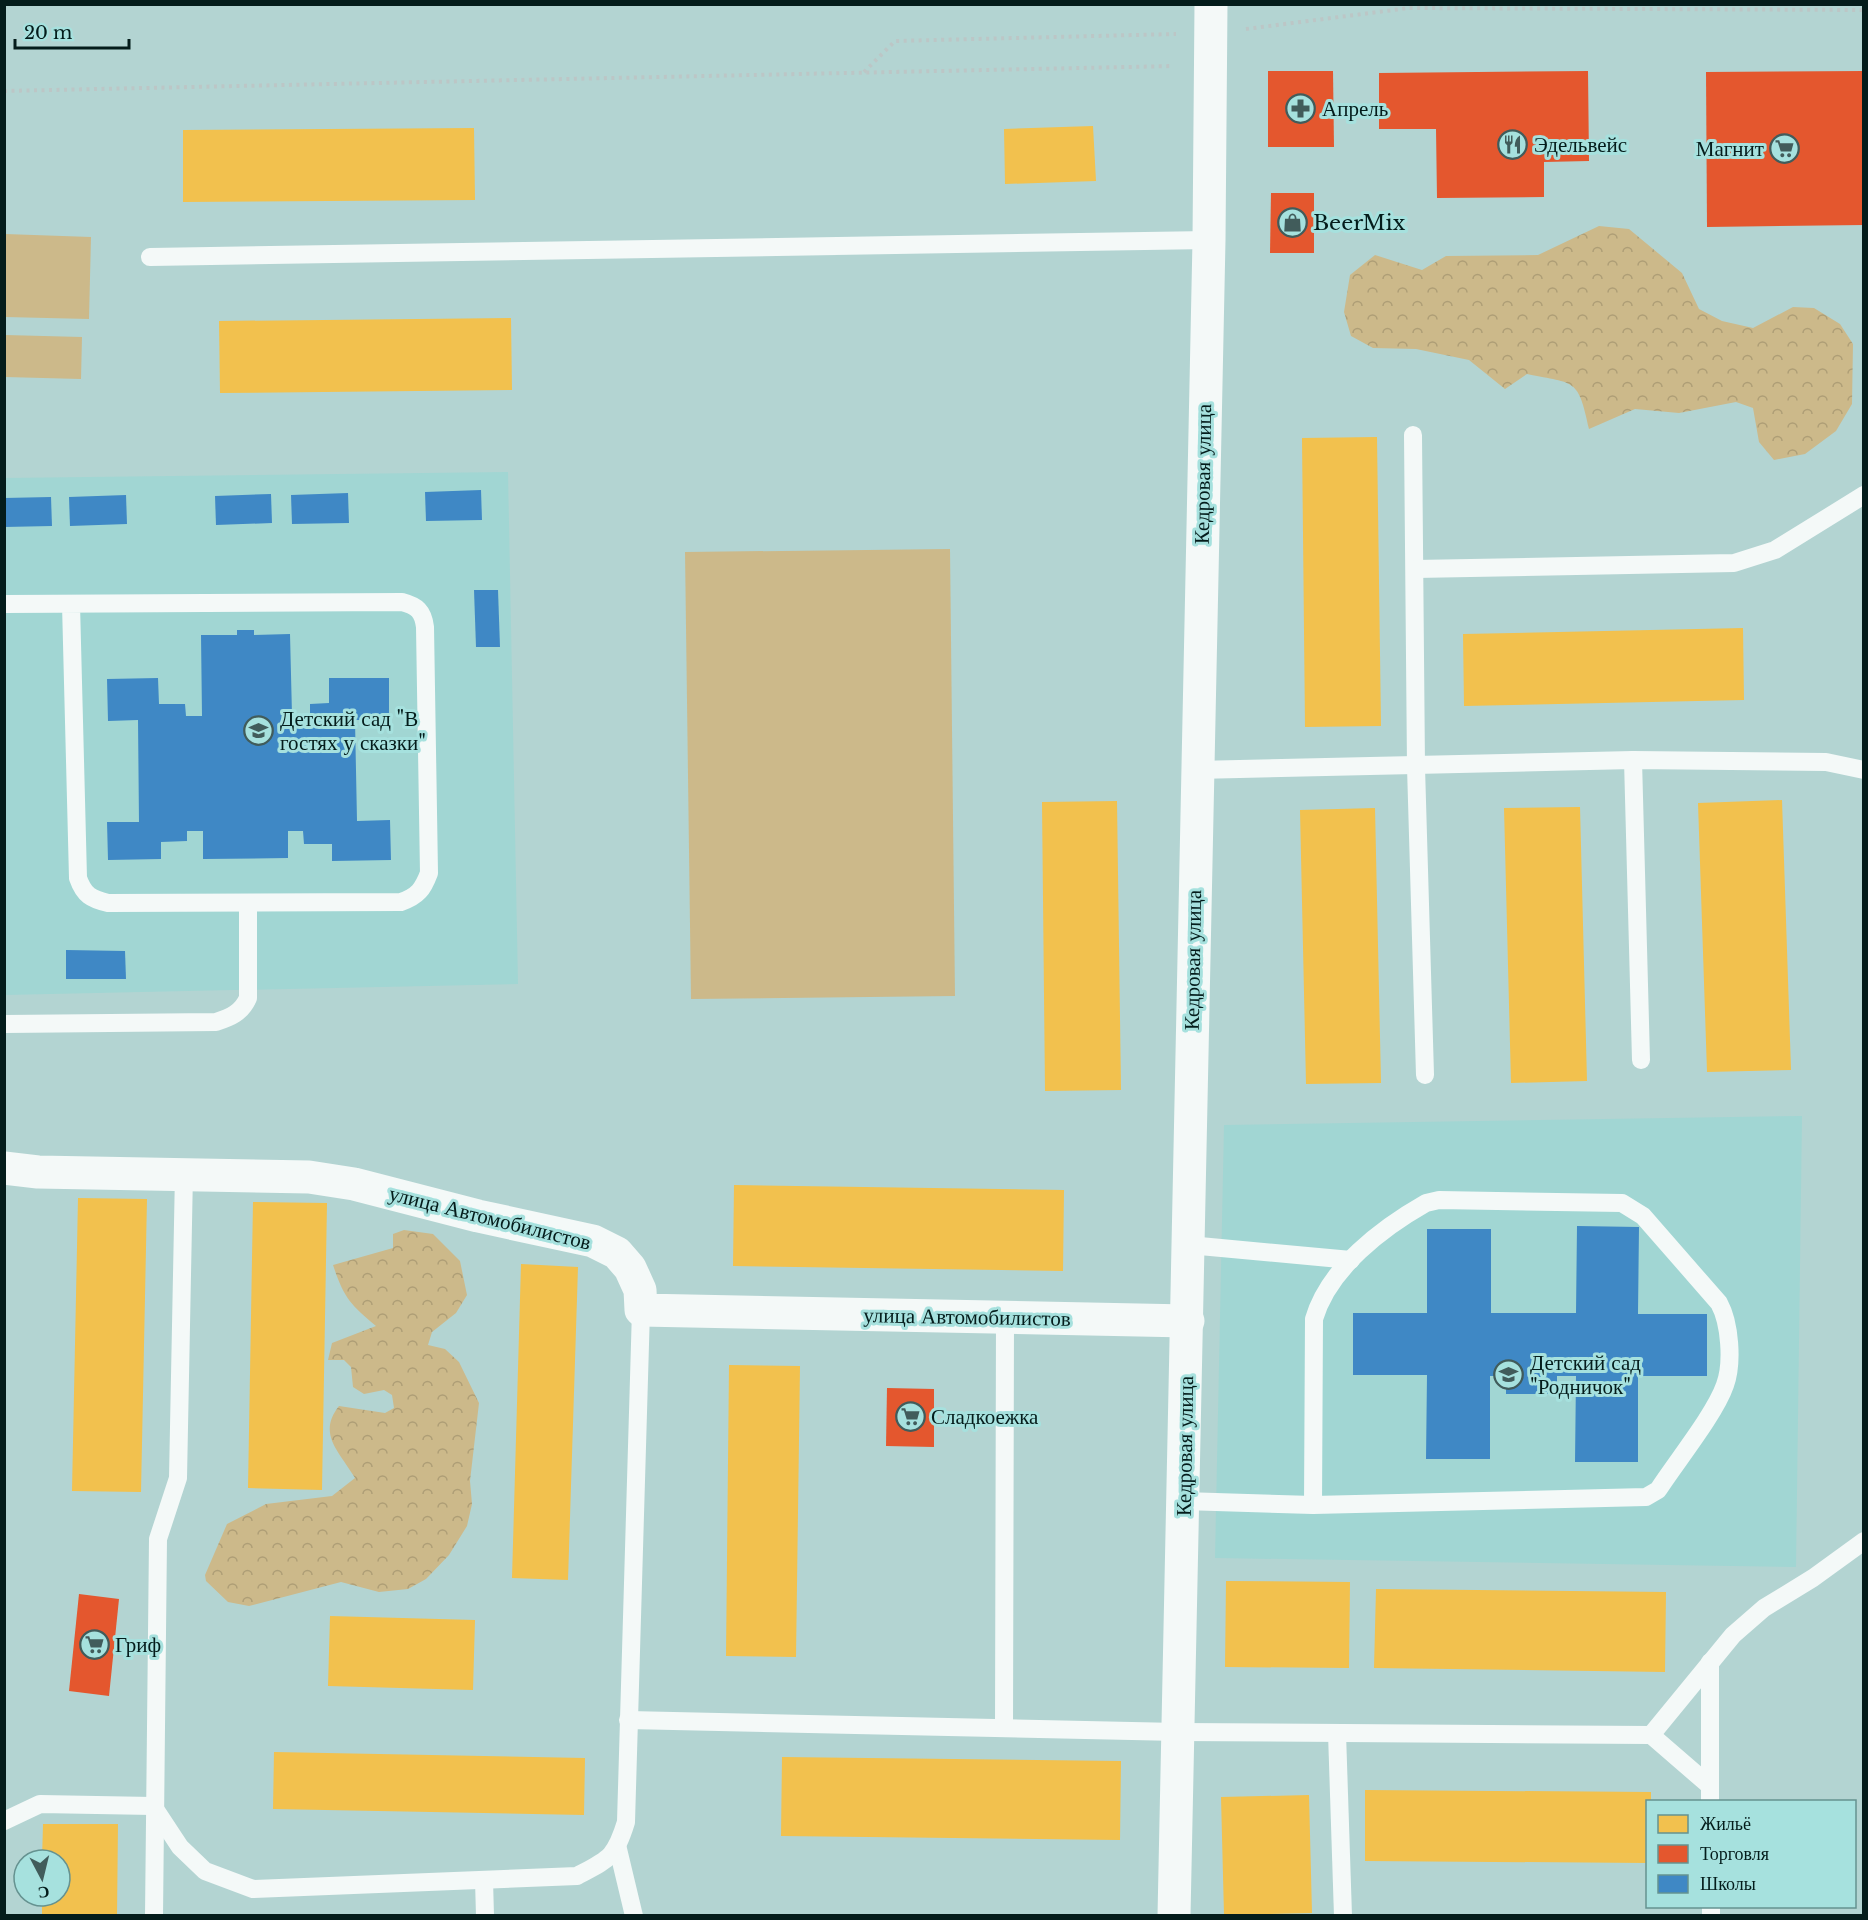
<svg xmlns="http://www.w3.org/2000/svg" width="1868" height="1920" viewBox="0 0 1868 1920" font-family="'Libre Baskerville',serif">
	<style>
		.built { fill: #a1d6d3 }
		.forest { fill: url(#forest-crowns) }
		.pitch { fill: #ccb98a }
		.homes { fill: #f2c14e }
		.shops { fill: #e4572e }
		.schools { fill: #3f88c5 }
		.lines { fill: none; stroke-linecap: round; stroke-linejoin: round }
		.path { stroke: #bcc6c6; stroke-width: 4; stroke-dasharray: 3 4.5; stroke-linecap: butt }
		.service { stroke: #f4f9f8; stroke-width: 18 }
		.minor { stroke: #f4f9f8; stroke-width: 33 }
		.labels { text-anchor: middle; stroke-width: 6; stroke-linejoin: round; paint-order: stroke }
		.poi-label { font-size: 21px; fill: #041c1b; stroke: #a6e1de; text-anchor: start }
		.street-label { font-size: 21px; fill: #041c1b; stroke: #a6e1de }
	</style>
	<defs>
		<pattern id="forest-crowns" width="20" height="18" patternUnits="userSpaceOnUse" patternTransform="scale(1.5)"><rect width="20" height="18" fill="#ccb98a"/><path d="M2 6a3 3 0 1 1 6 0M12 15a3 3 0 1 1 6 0" fill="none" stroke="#ae9e76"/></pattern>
	</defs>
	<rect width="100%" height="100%" fill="#b3d4d2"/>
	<g class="built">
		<path d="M 508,472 L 518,984 L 5,995 L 4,478 Z"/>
		<path d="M 1802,1116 L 1796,1567 L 1215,1558 L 1224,1125 Z"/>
	</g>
	<g class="forest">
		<path d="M 1599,226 L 1629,229 L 1682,273 L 1699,309 L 1722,321 L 1753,328 L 1793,307 L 1814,308 L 1840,324 L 1853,344 L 1852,404 L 1836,431 L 1805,454 L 1774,460 L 1759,442 L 1753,408 L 1736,402 L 1679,413 L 1635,409 L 1589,429 C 1578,378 1576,384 1527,374 L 1505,389 L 1469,360 L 1416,349 L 1373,348 L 1351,336 L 1344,312 L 1350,275 L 1375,255 L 1422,270 L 1446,256 L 1538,255 Z"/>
		<path d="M 404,1230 L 433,1234 L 460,1261 L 467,1295 L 456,1313 L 432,1332 L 428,1345 L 445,1349 L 459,1362 L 479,1403 L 470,1481 L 472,1504 L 467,1526 L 449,1555 L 426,1579 L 408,1589 L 379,1592 L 341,1582 L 249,1606 L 228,1602 L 206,1581 L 205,1575 L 227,1524 L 266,1504 L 332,1496 L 355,1478 C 339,1451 317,1434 339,1406 L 385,1413 L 394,1408 L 392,1395 L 384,1390 L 364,1394 L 353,1387 L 351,1367 L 344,1360 L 328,1360 L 332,1343 L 376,1326 C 350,1304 344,1298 333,1265 L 393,1248 L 393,1234 Z"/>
	</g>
	<g class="pitch">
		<path d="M 5,234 L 91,237 L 89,319 L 5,317 Z"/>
		<path d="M 5,335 L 82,337 L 81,379 L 5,377 Z"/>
		<path d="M 950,549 L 955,996 L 691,999 L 685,552 Z"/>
	</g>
	<g class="homes">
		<path d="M 1093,126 L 1096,181 L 1005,184 L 1004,129 Z"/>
		<path d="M 474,128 L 475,200 L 183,202 L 183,130 Z"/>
		<path d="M 511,318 L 512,390 L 220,393 L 219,321 Z"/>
		<path d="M 1377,437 L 1381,726 L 1305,727 L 1302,438 Z"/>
		<path d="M 1743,628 L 1744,700 L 1464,706 L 1463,634 Z"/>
		<path d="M 1782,800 L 1791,1070 L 1707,1072 L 1698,803 Z"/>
		<path d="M 1117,801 L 1121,1090 L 1045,1091 L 1042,802 Z"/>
		<path d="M 1580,807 L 1587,1081 L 1511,1083 L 1504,808 Z"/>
		<path d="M 1375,808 L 1381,1083 L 1306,1084 L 1300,810 Z"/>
		<path d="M 734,1185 L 1064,1190 L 1063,1271 L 733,1266 Z"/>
		<path d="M 78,1198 L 147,1199 L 141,1492 L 72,1491 Z"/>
		<path d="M 253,1202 L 327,1203 L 322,1490 L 248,1488 Z"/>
		<path d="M 521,1264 L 578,1267 L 568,1580 L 512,1578 Z"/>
		<path d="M 729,1365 L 800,1366 L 796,1657 L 726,1656 Z"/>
		<path d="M 1226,1581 L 1350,1582 L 1349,1668 L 1225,1667 Z"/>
		<path d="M 1376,1589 L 1666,1592 L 1665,1672 L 1374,1668 Z"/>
		<path d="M 330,1616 L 475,1620 L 473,1690 L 328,1686 Z"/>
		<path d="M 274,1752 L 585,1758 L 584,1815 L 273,1809 Z"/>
		<path d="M 782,1757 L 1121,1761 L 1120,1840 L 781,1836 Z"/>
		<path d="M 1365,1790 L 1651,1792 L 1651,1802 L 1648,1802 L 1648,1863 L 1365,1861 Z"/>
		<path d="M 1309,1795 L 1312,1913 L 1224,1915 L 1221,1797 Z"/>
		<path d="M 43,1824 L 118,1824 L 117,1916 L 42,1916 L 42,1896 L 60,1896 L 60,1860 L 42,1860 Z"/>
	</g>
	<g class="shops">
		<path d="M 1268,71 L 1333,71 L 1334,147 L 1268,147 Z"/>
		<path d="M 1588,71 L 1589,161 L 1544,162 L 1544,197 L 1437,198 L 1436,129 L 1379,129 L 1379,73 Z"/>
		<path d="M 1864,71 L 1864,225 L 1707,227 L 1706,72 Z"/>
		<path d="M 1271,193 L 1314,193 L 1314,253 L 1270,253 Z"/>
		<path d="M 887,1388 L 934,1389 L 934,1447 L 886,1446 Z"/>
		<path d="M 79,1594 L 119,1599 L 109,1696 L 69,1691 Z"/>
	</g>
	<g class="schools">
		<path d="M 481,490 L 482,520 L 426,521 L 425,492 Z"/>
		<path d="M 348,493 L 349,523 L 292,524 L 291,495 Z"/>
		<path d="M 271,494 L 272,523 L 216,525 L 215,496 Z"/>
		<path d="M 126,495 L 127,524 L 70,526 L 69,497 Z"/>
		<path d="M 51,497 L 52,526 L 4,527 L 4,498 Z"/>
		<path d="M 474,590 L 498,590 L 500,647 L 476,647 Z"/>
		<path d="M 237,630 L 254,630 L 254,635 L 290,634 L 292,715 L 310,715 L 310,704 L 329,703 L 329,678 L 389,678 L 389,720 L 355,720 L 357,821 L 390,820 L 391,860 L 332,861 L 332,844 L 304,844 L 303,831 L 288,831 L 288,858 L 203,859 L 203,831 L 187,831 L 187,841 L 161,842 L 161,859 L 108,860 L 107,822 L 139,822 L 138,720 L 108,721 L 107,679 L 158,678 L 159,704 L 185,704 L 186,716 L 202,716 L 201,635 L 237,635 Z"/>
		<path d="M 66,950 L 125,951 L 126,979 L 66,979 Z"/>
		<path d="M 1577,1226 L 1639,1227 L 1638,1314 L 1707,1314 L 1707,1376 L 1638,1376 L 1638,1462 L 1575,1462 L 1576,1376 L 1557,1376 L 1557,1394 L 1506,1394 L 1506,1376 L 1490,1376 L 1490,1459 L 1426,1459 L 1427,1375 L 1353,1375 L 1353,1313 L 1427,1313 L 1427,1229 L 1491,1229 L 1491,1313 L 1576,1313 Z"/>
	</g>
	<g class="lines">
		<g class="path">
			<path d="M 1246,29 L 1409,8 L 1864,10"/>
			<path d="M 864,72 L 895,41 L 1176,34"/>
			<path d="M 4,91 L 1173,66"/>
		</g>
		<g class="service">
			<path d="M 150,257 L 1209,240"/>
			<path d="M 1413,435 L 1416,767 L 1425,1075"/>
			<path d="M 1415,569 L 1734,563 L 1775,550 L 1864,495"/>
			<path d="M 4,604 L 402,602 C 417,606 423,611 425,627 L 429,873 C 423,889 418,896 401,902 L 108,903 C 91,899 84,895 78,878 L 71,604"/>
			<path d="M 1633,760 L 1641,1060"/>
			<path d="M 1196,770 L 1633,760 L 1826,762 L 1864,770"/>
			<path d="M 4,1024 L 216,1022 C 231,1017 241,1013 248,998 L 248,903"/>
			<path d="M 1189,1245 L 1351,1260"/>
			<path d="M 1183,1501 L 1313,1505 L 1646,1497 L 1658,1490 C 1676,1462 1715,1414 1725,1385 C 1733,1363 1730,1323 1719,1303 L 1643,1216 L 1622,1203 L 1439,1200 L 1426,1203 C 1382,1228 1329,1268 1314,1319 L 1313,1505"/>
			<path d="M 1710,1662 L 1710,1802"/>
			<path d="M 628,1720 L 1178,1732 L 1651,1735 L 1710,1786"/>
			<path d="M 1004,1728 L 1005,1318"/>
			<path d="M 1337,1733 L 1343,1916"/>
			<path d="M 1651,1735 L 1733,1635 L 1764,1608 L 1813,1578 L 1864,1541"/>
			<path d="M 4,1821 L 40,1804 L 153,1806 L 180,1847 L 205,1871 L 253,1889 L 577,1876 C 609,1859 615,1858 626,1822 L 641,1310"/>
			<path d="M 618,1849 L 634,1916"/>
			<path d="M 484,1880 L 485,1916"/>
			<path d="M 1711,1906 L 1711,1916"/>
			<path d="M 154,1916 L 158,1539 L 178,1478 L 184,1173"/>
		</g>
		<g class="minor">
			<path d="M 4,1168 L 38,1172 L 309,1177 L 354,1184 L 478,1216 L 593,1241 L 617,1253 L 630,1268 L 640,1290 L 641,1310 L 1188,1321"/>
			<path d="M 1174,1916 L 1209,240 L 1211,4"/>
		</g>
	</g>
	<defs>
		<symbol id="pharmacy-ring" viewBox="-11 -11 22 22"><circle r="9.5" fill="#a6e1de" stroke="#415c5b" stroke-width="1.5"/><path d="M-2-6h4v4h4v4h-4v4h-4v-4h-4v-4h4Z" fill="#415c5b"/></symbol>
		<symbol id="restaurant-ring" viewBox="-11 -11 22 22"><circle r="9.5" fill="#a6e1de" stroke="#415c5b" stroke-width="1.5"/><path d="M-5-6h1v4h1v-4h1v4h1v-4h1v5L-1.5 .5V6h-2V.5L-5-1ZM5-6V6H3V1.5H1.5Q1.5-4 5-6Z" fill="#415c5b"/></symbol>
		<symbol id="supermarket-ring" viewBox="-11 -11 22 22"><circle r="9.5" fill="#a6e1de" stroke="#415c5b" stroke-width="1.5"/><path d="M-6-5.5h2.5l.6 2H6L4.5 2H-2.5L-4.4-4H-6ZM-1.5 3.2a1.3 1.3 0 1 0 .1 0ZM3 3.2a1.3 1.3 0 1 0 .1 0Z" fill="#415c5b"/></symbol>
		<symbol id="shop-ring" viewBox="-11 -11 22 22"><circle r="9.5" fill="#a6e1de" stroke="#415c5b" stroke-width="1.5"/><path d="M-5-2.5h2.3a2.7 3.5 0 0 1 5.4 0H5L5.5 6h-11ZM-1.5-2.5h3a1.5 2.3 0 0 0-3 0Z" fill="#415c5b"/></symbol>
		<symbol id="school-ring" viewBox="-11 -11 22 22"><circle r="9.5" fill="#a6e1de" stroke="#415c5b" stroke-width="1.5"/><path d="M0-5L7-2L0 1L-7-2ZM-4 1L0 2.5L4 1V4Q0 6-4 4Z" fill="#415c5b"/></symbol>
	</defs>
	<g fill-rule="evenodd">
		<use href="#pharmacy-ring" x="1284" y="92" width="33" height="33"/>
		<use href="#restaurant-ring" x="1496" y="128" width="33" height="33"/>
		<use href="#supermarket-ring" x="1768" y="132" width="33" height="33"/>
		<use href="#shop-ring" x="1276" y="206" width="33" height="33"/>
		<use href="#school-ring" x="242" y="714" width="33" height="33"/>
		<use href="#school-ring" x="1492" y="1358" width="33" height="33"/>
		<use href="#supermarket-ring" x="894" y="1400" width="33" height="33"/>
		<use href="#supermarket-ring" x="78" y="1628" width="33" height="33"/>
	</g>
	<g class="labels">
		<g class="poi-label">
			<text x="1322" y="116">Апрель</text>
			<text x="1534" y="152">Эдельвейс</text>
			<text x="1764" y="156" text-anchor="end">Магнит</text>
			<text x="1313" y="230">BeerMix</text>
			<text x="280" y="726">Детский сад "В<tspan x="280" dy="24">гостях у сказки"</tspan></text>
			<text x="1530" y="1370">Детский сад<tspan x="1530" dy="24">"Родничок"</tspan></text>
			<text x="931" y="1424">Сладкоежка</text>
			<text x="115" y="1652">Гриф</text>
		</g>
		<g class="street-label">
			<text transform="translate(1203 474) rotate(-89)" y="7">Кедровая улица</text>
			<text transform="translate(1193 960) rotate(-89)" y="7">Кедровая улица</text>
			<text transform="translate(490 1218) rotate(14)" y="7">улица Автомобилистов</text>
			<text transform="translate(967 1317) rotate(1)" y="7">улица Автомобилистов</text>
			<text transform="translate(1185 1446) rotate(-89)" y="7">Кедровая улица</text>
		</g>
	</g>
	<rect width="1868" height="1920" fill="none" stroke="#041c1b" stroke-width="12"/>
	<rect x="1646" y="1800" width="210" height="108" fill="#a6e1de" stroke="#659290" stroke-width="1.5"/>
	<rect x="1658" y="1815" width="30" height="18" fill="#f2c14e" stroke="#659290" stroke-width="1.5"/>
	<text x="1700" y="1830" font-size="18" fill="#041c1b">Жильё</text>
	<rect x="1658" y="1845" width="30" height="18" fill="#e4572e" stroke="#659290" stroke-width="1.5"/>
	<text x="1700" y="1860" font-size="18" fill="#041c1b">Торговля</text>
	<rect x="1658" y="1875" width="30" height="18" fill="#3f88c5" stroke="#659290" stroke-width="1.5"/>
	<text x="1700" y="1890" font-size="18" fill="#041c1b">Школы</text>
	<g transform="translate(42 1878) rotate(173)"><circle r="28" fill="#a6e1de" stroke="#659290" stroke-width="1.5"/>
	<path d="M0-4.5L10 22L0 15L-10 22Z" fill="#415c5b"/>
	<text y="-9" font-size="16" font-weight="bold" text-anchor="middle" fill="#041c1b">С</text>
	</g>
	<path d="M15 39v9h114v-9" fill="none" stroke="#041c1b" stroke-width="3"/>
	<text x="24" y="39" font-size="18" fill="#041c1b" stroke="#a6e1de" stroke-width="4.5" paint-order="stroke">20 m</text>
</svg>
